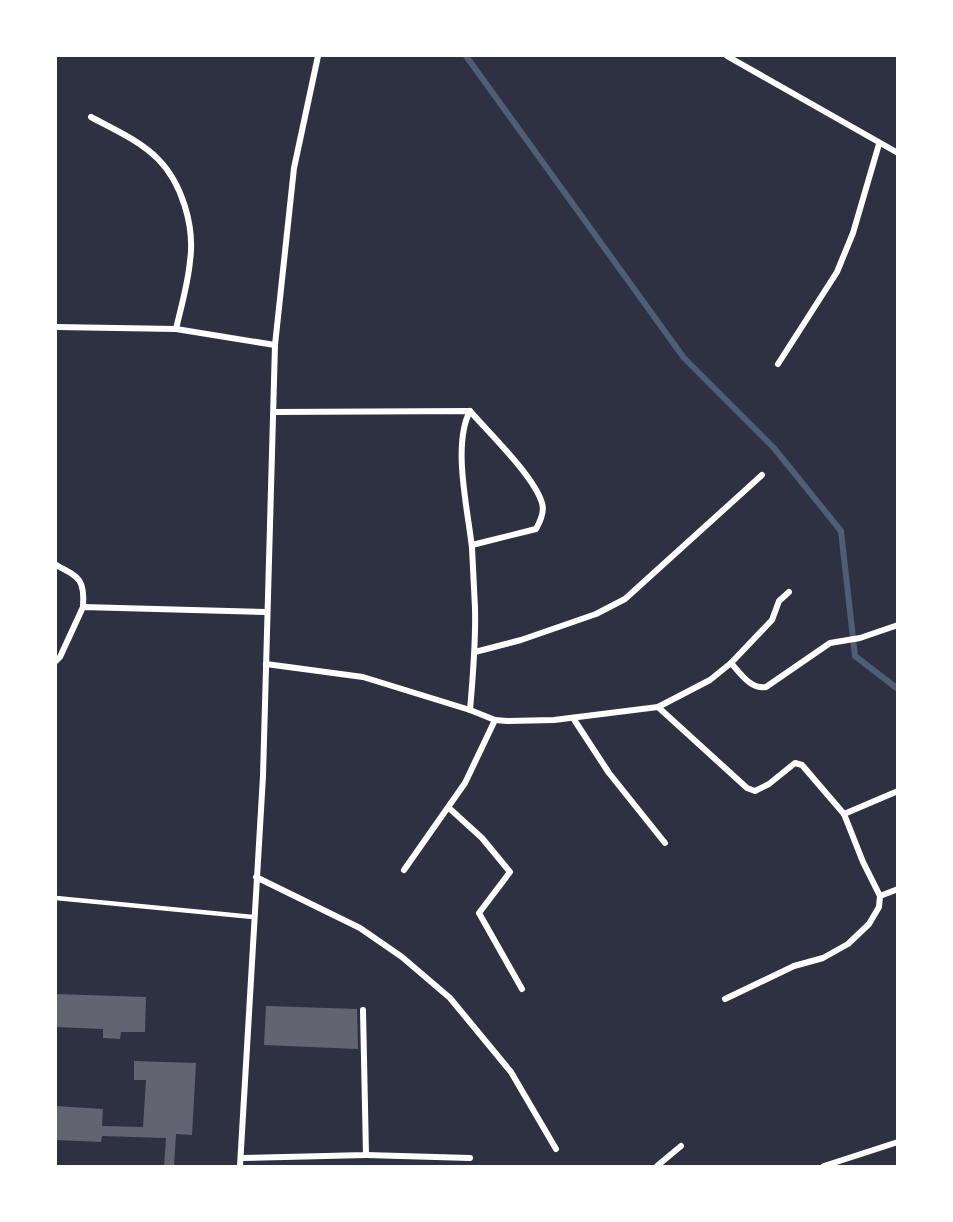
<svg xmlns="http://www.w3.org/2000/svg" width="953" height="1222" viewBox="0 0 953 1222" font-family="'Source Sans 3',sans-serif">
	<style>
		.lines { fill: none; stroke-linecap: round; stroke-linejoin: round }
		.stream { stroke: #4f5d75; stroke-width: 6 }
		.building { fill: #626471 }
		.service { stroke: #fff; stroke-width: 4.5 }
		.minor { stroke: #fff; stroke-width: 6 }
	</style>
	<rect width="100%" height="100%" fill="#2d3142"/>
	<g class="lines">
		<path class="stream" d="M 466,56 L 684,358 L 774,448 L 841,531 L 855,656 L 898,689"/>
	</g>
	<g class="building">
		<path d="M 56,994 L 146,997 L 145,1032 L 121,1032 L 120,1039 L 103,1038 L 103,1029 L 56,1027 Z"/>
		<path d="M 266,1006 L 357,1009 L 358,1049 L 264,1045 Z"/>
		<path d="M 134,1061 L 196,1063 L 192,1135 L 176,1134 L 174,1166 L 164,1166 L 166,1138 L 102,1136 L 101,1142 L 56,1140 L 56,1106 L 103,1109 L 102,1126 L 143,1127 L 146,1080 L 134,1080 Z"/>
	</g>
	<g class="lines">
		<path class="service" d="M 56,898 L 253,917"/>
		<g class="minor">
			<path d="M 727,56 L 898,153"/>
			<path d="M 91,117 C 113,129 139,140 158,159 C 182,183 195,227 190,261 C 188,284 181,307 176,329"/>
			<path d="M 56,327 L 176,329 L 275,345"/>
			<path d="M 778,364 L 837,272 L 853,233 L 879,144"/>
			<path d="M 274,412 L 470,411 C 489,433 534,476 542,503 C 545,512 540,522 536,529 L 472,545"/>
			<path d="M 56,565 C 79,577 85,579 83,607"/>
			<path d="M 475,652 L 521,640 L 596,614 L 625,599 L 762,475"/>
			<path d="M 56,661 L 60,657 L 83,607 L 266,612"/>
			<path d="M 731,663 L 772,620 L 779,601 L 789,592"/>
			<path d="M 266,664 L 363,677 L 470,710 L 495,720 L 507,721 L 554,720 L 658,707 L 710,680 L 731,663 C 740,673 751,690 766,687 L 830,643 L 860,638 L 898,625"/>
			<path d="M 658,707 L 747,788 L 755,791 L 769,784 L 795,763 L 802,765 L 844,814"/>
			<path d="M 470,710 C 473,676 476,642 475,608 C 474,588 473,568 472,548 C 468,510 452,445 470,411"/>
			<path d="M 573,718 L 609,773 L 665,843"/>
			<path d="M 449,808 L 482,838 L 510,872 L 479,913 L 522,989"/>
			<path d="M 404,870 L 465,783 L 495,720"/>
			<path d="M 256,877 L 360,928 L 402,957 L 450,998 L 511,1072 L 556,1149"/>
			<path d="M 880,896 L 898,889"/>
			<path d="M 725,999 L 794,966 L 823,958 L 848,944 L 869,924 L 879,907 L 880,896 L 863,862 L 844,814 L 898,791"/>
			<path d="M 366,1155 L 470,1158"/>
			<path d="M 241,1158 L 366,1155 L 363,1010"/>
			<path d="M 240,1166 L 263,776 L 275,345 L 294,168 L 318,56"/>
			<path d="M 657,1166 L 681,1146"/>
			<path d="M 824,1166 L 898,1142"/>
		</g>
	</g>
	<rect width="953" height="1222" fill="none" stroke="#ffffff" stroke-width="114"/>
</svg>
